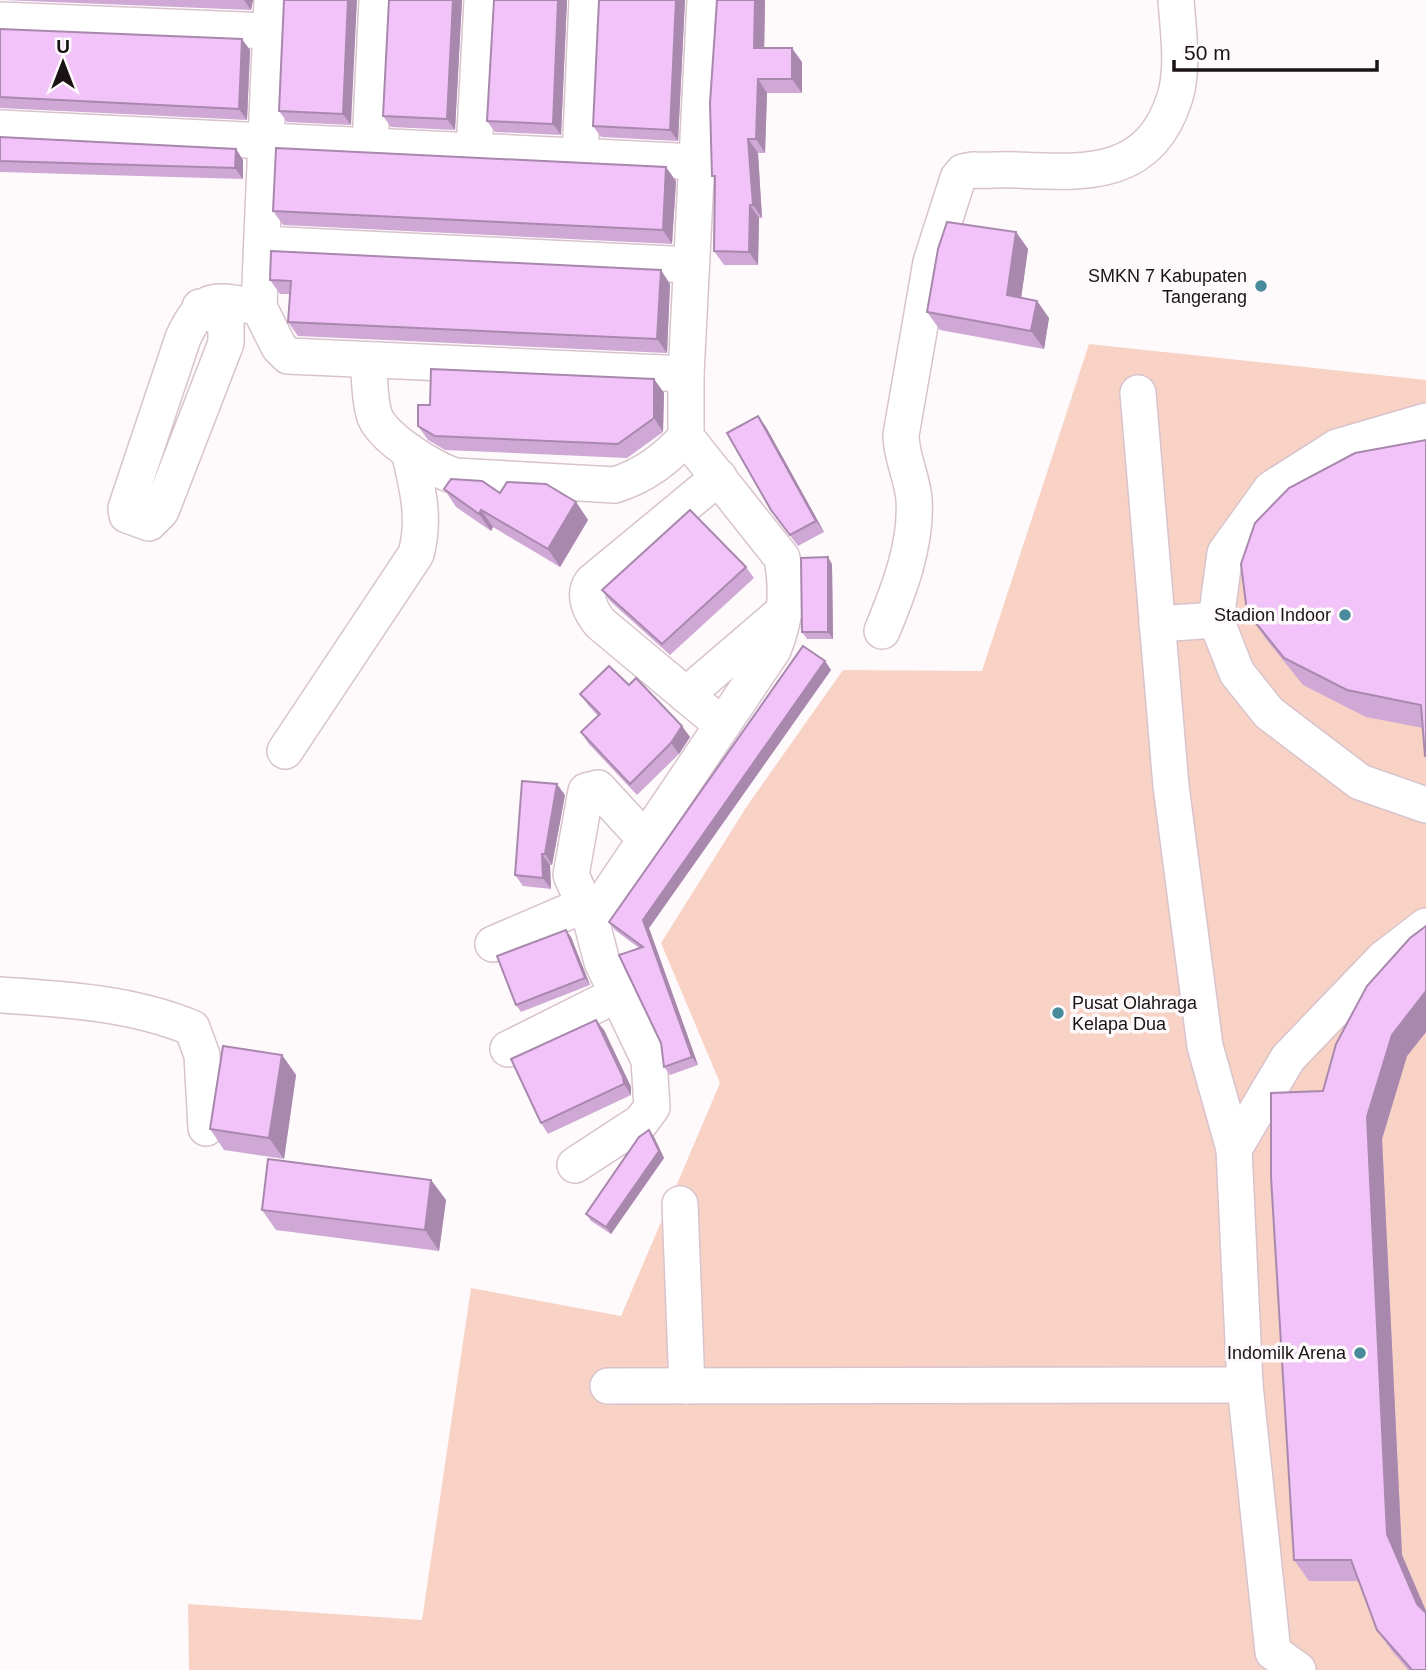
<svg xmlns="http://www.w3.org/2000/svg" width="1426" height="1670" viewBox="0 0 1426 1670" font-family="Arial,sans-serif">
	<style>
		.green { fill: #f8d3c5 }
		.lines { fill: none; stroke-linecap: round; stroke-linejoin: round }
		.minor-casing { stroke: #d8c3cd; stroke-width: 38 }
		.minor { stroke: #fff; stroke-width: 35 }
		.wall { fill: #cfa8d5 }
		.shaded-wall { fill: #a988ae }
		.building { fill: #f1c3f8; stroke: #a988ae; stroke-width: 2 }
		.poi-dot { fill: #488b9b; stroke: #fefafc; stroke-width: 2.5 }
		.labels { text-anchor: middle; stroke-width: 7; stroke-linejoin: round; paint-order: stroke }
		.poi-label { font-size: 18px; fill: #1a1316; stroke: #fefafc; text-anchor: end }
	</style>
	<rect width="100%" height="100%" fill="#fefafc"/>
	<path class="green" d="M 1089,344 L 1426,380 L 1426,1670 L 189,1670 L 188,1604 L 422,1620 L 471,1288 L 621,1316 L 720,1083 L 661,943 L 747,806 L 843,670 L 982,671 Z"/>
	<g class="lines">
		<defs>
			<g id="minor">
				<path d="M 272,0 L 259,307 L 279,347 L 288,356 L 686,374"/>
				<path d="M 0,20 L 271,31"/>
				<path d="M 0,128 L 697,162"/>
				<path d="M 370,145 L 377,0"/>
				<path d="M 474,151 L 482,0"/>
				<path d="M 580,157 L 587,0"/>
				<path d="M 262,244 L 691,265"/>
				<path d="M 200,307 L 226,321 L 226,343 L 161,511 L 149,523 L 127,515 L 126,508 L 183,338 C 205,292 214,301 259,307"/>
				<path d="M 368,360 C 370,377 369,397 374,414 C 379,436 434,470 455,476 L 615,485 C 645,475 665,460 686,437"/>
				<path d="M 1138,393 L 1171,786 L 1205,1046 L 1234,1149"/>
				<path d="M 1426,421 L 1337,447 L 1271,489 L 1225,553 L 1216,620 L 1237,673 L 1269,713 L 1360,782 L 1426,805"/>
				<path d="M 719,477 L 592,582 C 582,595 591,612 600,623 L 721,724"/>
				<path d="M 1157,624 L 1216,620"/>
				<path d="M 882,631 C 899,590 917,544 914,499 C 912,476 901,457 901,435 L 931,262 L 958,178 L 963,172 L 973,170 C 988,171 1002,169 1017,170 C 1086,173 1150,178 1175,97 C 1184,67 1178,30 1176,0"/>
				<path d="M 686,695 L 785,610"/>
				<path d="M 285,751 L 416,554 C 426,518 417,486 409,451"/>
				<path d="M 591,920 L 571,875 L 586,791 L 598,788 L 644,838"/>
				<path d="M 493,944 L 584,905"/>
				<path d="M 0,995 C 64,999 132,1003 192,1028 L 202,1055 L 206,1128"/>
				<path d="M 508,1049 L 618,994"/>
				<path d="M 575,1165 L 641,1122 L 652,1107 L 649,1060 L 602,962 L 591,920 L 773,650 C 786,619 788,591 782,558 L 686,437 L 686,374 L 705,0"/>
				<path d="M 680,1204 L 687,1386"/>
				<path d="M 608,1386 L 1245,1385"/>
				<path d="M 1298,1670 L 1273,1652 L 1245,1385 L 1234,1149 L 1288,1058 L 1383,959 L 1426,926"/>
			</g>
		</defs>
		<use href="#minor" class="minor-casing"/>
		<use href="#minor" class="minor"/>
	</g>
	<g class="wall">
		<path d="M 3,0 L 253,0 L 251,10 Z"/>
		<path d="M 284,0 L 351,125 L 287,122 L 279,111 Z"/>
		<path d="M 389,0 L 462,0 L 455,130 L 391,127 L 383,116 Z"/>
		<path d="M 494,0 L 567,0 L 561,135 L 495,132 L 487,121 Z"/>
		<path d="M 599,0 L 685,0 L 678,141 L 601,137 L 593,126 Z"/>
		<path d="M 717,0 L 765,0 L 764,48 L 802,62 L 802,93 L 767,93 L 765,153 L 758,153 L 762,218 L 759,218 L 758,265 L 724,265 L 714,251 L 715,179 L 712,176 Z"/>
		<path d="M 0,29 L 250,50 L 247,120 L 0,108 Z"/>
		<path d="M 0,137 L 236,149 L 243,160 L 243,179 L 0,172 Z"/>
		<path d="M 676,181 L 672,244 L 283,225 L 273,211 Z"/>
		<path d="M 1016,232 L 1028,249 L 1021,298 L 1037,301 L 1049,318 L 1044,349 L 940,330 L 927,312 Z"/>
		<path d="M 270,280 L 670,284 L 667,353 L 298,336 L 288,322 L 290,294 L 280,294 Z"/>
		<path d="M 654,379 L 664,393 L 663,432 L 627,458 L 445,450 L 428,440 L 418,426 L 430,405 Z"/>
		<path d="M 758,416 L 766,427 L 824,532 L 798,546 L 771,510 Z"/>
		<path d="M 1426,440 L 1426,757 L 1423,728 L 1366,717 L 1303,685 L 1266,639 L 1247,612 Z"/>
		<path d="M 444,489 L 500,493 L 576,502 L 588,520 L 560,567 L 493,527 L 491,531 L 456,507 Z"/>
		<path d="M 832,564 L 833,639 L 807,639 L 802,632 Z"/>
		<path d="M 746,567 L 754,578 L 670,655 L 610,601 L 602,590 Z"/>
		<path d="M 825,661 L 831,670 L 649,928 L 698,1065 L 670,1075 L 664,1067 L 661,1043 L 639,948 L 615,930 L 609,922 Z"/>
		<path d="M 629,685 L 690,737 L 679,754 L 637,795 L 588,743 L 581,732 L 598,716 L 588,705 L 580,694 Z"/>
		<path d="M 565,795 L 552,865 L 550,865 L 551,889 L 523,886 L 515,875 Z"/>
		<path d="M 1426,926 L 1426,1032 L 1407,1056 L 1382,1139 L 1402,1555 L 1426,1611 L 1426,1670 L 1408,1670 L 1392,1651 L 1377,1630 L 1359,1581 L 1309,1581 L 1294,1560 L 1323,1091 Z"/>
		<path d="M 571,937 L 590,985 L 521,1012 L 516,1005 Z"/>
		<path d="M 604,1030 L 631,1087 L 631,1095 L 548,1134 L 541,1123 Z"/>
		<path d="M 282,1055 L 296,1075 L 284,1159 L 224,1150 L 210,1129 Z"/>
		<path d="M 654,1137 L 664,1158 L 611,1234 L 591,1221 L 586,1214 Z"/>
		<path d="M 431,1180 L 446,1200 L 439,1251 L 276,1230 L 262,1210 Z"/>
	</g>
	<g class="shaded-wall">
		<path d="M 244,0 L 253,0 L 251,10 Z"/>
		<path d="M 348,0 L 357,0 L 351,125 L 343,114 Z"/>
		<path d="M 453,0 L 462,0 L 455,130 L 447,119 Z"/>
		<path d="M 558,0 L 567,0 L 561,135 L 553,124 Z"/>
		<path d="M 676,0 L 685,0 L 678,141 L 670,130 Z"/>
		<path d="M 755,0 L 765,0 L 764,62 L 754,48 Z"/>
		<path d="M 242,39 L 250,50 L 247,120 L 239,109 Z"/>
		<path d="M 792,48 L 802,62 L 802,93 L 792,79 Z"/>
		<path d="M 758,79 L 767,93 L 765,153 L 756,139 Z"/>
		<path d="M 748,139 L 758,153 L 762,218 L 753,205 Z"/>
		<path d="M 236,149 L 243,160 L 243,179 L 235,168 Z"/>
		<path d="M 666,167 L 676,181 L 672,244 L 663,230 Z"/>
		<path d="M 750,205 L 759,218 L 758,265 L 749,252 Z"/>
		<path d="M 1016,232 L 1028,249 L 1019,313 L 1007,295 Z"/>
		<path d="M 661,270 L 670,284 L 667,353 L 657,339 Z"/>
		<path d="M 1037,301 L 1049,318 L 1044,349 L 1031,331 Z"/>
		<path d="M 654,379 L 664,393 L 663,432 L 654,418 Z"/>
		<path d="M 758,416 L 766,427 L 824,532 L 816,521 Z"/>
		<path d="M 576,502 L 588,520 L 560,567 L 548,549 Z"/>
		<path d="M 481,510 L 493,527 L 491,531 L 479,514 Z"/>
		<path d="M 828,557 L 832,564 L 833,639 L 828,632 Z"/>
		<path d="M 825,661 L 831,670 L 649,928 L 698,1065 L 692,1057 L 643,920 Z"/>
		<path d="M 682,726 L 690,737 L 679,754 L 671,743 Z"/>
		<path d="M 557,784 L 565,795 L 552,865 L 545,854 Z"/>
		<path d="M 542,854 L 550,865 L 551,889 L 543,878 Z"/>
		<path d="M 566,930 L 571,937 L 590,985 L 585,978 Z"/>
		<path d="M 1426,991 L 1426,1032 L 1407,1056 L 1382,1139 L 1402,1555 L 1426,1611 L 1426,1617 L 1417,1604 L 1387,1534 L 1367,1117 L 1392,1035 Z"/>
		<path d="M 596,1020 L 604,1030 L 631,1087 L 631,1095 L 624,1084 Z"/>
		<path d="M 282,1055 L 296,1075 L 284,1159 L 269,1138 Z"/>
		<path d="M 649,1130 L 654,1137 L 664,1158 L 611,1234 L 606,1227 Z"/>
		<path d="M 431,1180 L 446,1200 L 439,1251 L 425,1230 Z"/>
	</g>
	<g class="building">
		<path d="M 284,0 L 348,0 L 343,114 L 279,111 Z"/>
		<path d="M 389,0 L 453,0 L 447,119 L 383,116 Z"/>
		<path d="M 494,0 L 558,0 L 553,124 L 487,121 Z"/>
		<path d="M 599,0 L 676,0 L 670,130 L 593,126 Z"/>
		<path d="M 717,0 L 755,0 L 754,48 L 792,48 L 792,79 L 758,79 L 756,139 L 748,139 L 753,205 L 750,205 L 749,252 L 714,251 L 715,176 L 712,176 L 710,103 Z"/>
		<path d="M 0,29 L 242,39 L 239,109 L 0,97 Z"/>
		<path d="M 0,137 L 236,149 L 235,168 L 0,161 Z"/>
		<path d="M 276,148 L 666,167 L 663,230 L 273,211 Z"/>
		<path d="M 947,222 L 1016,232 L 1007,295 L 1037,301 L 1031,331 L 927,312 L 938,249 Z"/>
		<path d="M 271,251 L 661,270 L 657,339 L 288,322 L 291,281 L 270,280 Z"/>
		<path d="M 431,369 L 654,379 L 654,418 L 618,444 L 435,436 L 418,426 L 418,405 L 430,405 Z"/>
		<path d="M 758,416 L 816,521 L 790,535 L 771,510 L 727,433 Z"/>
		<path d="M 1426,440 L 1426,756 L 1425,756 L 1421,705 L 1347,690 L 1284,658 L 1247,612 L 1241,564 L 1255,523 L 1289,488 L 1355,453 Z"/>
		<path d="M 451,479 L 482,481 L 500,493 L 507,482 L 546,484 L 576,502 L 548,549 L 481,510 L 479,514 L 444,489 Z"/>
		<path d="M 690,510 L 746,567 L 662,644 L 602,590 Z"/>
		<path d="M 828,557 L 828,632 L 802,632 L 801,558 Z"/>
		<path d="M 803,646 L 825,661 L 643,920 L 692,1057 L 664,1067 L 661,1043 L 619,955 L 643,947 L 609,922 Z"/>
		<path d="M 609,666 L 629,685 L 636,678 L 682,726 L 671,743 L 630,784 L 581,732 L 600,714 L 580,694 Z"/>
		<path d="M 522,781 L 557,784 L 545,854 L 542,854 L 543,878 L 515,875 Z"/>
		<path d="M 1426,926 L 1426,991 L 1392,1035 L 1367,1117 L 1387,1534 L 1417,1604 L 1426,1613 L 1426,1670 L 1412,1670 L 1377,1630 L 1351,1560 L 1294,1560 L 1271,1177 L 1271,1093 L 1323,1091 L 1336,1044 L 1367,986 L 1410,938 Z"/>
		<path d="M 566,930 L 585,978 L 516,1005 L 497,956 Z"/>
		<path d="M 596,1020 L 623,1077 L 624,1084 L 541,1123 L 511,1059 Z"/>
		<path d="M 223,1046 L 282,1055 L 269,1138 L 210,1129 Z"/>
		<path d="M 649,1130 L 659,1151 L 606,1227 L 586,1214 L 639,1137 Z"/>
		<path d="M 268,1159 L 431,1180 L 425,1230 L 262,1210 Z"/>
	</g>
	<g class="poi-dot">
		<circle cx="1261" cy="286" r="7"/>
		<circle cx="1345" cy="615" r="7"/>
		<circle cx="1058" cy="1013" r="7"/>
		<circle cx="1360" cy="1353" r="7"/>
	</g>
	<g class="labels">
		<g class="poi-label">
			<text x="1247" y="282">SMKN 7 Kabupaten<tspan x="1247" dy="21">Tangerang</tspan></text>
			<text x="1331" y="621">Stadion Indoor</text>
			<text x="1072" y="1009" text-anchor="start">Pusat Olahraga<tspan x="1072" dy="21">Kelapa Dua</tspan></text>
			<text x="1346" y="1359">Indomilk Arena</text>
		</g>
	</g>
	<g transform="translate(63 63)" stroke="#fefafc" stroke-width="5" paint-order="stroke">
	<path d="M0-5L12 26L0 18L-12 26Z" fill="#1a1316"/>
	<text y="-10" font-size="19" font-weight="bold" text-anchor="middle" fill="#1a1316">U</text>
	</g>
	<path d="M1174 60v10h203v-10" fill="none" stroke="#1a1316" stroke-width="3.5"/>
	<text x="1184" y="60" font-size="21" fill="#1a1316" stroke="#fefafc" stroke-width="5" paint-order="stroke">50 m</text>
</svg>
